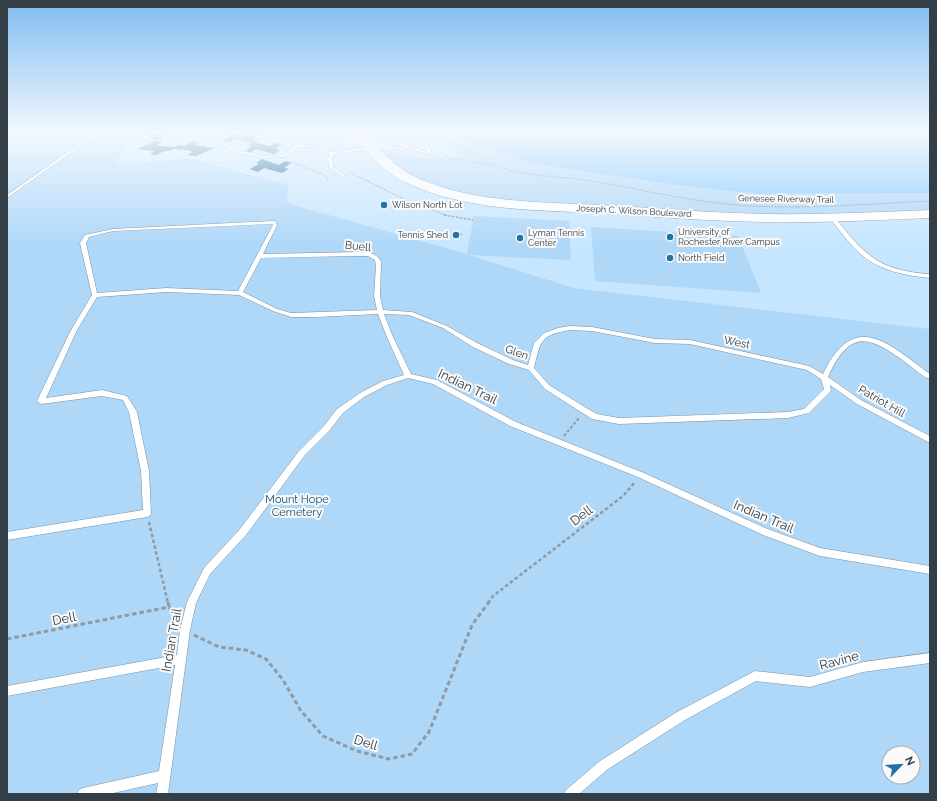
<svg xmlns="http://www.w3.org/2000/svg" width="937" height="801" viewBox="0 0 937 801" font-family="Raleway,sans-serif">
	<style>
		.built { fill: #c6e6ff }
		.green { fill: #aed7f8; fill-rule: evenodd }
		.water { fill: #84c9fe }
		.building { fill: #0f5c8b }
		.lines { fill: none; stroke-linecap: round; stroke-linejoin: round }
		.lane-casing { stroke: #7a91a3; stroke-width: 1 }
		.secondary-casing { stroke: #7a91a3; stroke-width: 1 }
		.path-far4 { stroke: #8e9aa4; stroke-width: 1; stroke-dasharray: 2 1; stroke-linecap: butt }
		.path-far3 { stroke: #8e9aa4; stroke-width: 1.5; stroke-dasharray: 2.5 1.5; stroke-linecap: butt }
		.path-far2 { stroke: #8e9aa4; stroke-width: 2; stroke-dasharray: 3 2; stroke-linecap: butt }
		.path-far1 { stroke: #8e9aa4; stroke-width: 2.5; stroke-dasharray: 3.5 2.5; stroke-linecap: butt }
		.path { stroke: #8e9aa4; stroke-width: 3; stroke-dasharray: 4.5 3; stroke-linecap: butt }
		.lane { fill: #fff; fill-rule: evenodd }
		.secondary { fill: #fff; fill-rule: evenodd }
		.lane-bridge-casing { stroke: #7a91a3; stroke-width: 5; stroke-linecap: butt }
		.lane-bridge { stroke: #fff; stroke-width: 4.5 }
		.poi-dot { fill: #2471a3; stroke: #fafafa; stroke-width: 1.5 }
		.labels { text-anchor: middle; stroke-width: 4; stroke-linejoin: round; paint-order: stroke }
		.far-street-label { font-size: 9px; fill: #343e46; stroke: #fafafa }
		.far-poi-label { font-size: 9px; fill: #343e46; stroke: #fafafa; text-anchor: start }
		.street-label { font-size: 11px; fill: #343e46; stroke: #fafafa }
		.park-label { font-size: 11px; fill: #164a6d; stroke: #fafafa }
		.near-street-label { font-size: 13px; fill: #343e46; stroke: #fafafa }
	</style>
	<rect width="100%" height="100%" fill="#e1effc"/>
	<path class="built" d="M 131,134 L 427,134 L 430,138 L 442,136 L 461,157 L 425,158 L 365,147 L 376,162 L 396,176 L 448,197 L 930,217 L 930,330 L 574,288 L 452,250 L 287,203 L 254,174 L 224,166 L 194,159 L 116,165 Z"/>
	<g class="green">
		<path d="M 7,134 L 131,134 L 116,165 L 181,159 L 194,159 L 288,185 L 287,203 L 467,254 L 474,216 L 569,221 L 571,260 L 469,255 L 574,288 L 930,329 L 930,794 L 7,794 ZM 889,753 L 913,753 L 913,777 L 889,777 Z"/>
		<path d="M 427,134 L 452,134 L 503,155 L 525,162 L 553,167 L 675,185 L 758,194 L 930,193 L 930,211 L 759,215 L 502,201 L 446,190 L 403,172 L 376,149 L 425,158 L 460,157 L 442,136 L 430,138 Z"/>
		<path d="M 591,227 L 738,236 L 761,293 L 595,281 Z"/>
	</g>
	<path class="water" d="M 452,134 L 930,134 L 930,193 L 758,194 L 675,185 L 553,167 L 525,162 L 476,145 Z"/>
	<g class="building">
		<path d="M 148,134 L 168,134 L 158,140 L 150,138 L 153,136 L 145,135 Z"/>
		<path d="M 230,134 L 243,134 L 242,135 L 249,136 L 253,134 L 261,134 L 254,138 L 258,139 L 254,142 L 270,146 L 275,143 L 282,144 L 275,149 L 280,150 L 274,154 L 256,149 L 251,152 L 245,151 L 252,146 L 248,145 L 251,143 L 236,139 L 230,142 L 222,141 L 230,136 L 227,135 Z"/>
		<path d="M 155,141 L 163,142 L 157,145 L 161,146 L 176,147 L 179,145 L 184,146 L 192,141 L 199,142 L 195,145 L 214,148 L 196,156 L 187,155 L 193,152 L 187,150 L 173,149 L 169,151 L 165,151 L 156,155 L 150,154 L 155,151 L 137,149 Z"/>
		<path d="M 262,159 L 279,165 L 285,161 L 291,163 L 284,168 L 289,169 L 282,173 L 264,168 L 258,172 L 250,169 L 259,164 L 256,163 Z"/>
		<path d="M 455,232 L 462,234 L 457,238 L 451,236 Z"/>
	</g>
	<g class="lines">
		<defs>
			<g id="lane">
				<path d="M 11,134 L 15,134 L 7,139 L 7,136 Z"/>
				<path d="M 93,134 L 97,134 L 7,198 L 7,195 Z"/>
				<path d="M 183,134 L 187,134 L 185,136 L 186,137 L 216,141 L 231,146 L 235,150 L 264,156 L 283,155 L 295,146 L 288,141 L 267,134 L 272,134 L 290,139 L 299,145 L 310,145 L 332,152 L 370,147 L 372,148 L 370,149 L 334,154 L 332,159 L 333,167 L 346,176 L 346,177 L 344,178 L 329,167 L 328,159 L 330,154 L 310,147 L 299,147 L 285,157 L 264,158 L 233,152 L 229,148 L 215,143 L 184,139 L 181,136 Z"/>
				<path d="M 312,134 L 319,134 L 349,140 L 347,141 Z"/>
				<path d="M 393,134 L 397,134 L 409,147 L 427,151 L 427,149 L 414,134 L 418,134 L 431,149 L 431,153 L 429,154 L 408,149 L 400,150 L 387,148 L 386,147 L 388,146 L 400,148 L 405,147 Z"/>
				<path d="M 830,216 L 834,216 C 863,254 879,271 930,274 L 930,278 C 907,276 881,271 863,256 C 850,245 840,231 830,218 Z"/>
				<path d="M 273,221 L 275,221 L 277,225 L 263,254 L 361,252 C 370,252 377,254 381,262 L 380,296 L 383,310 L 412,312 L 447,326 L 477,343 L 513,360 L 528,365 L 534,343 L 544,333 L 558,328 L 570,326 L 592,327 L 655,339 L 690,340 L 809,366 L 823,374 C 854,309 888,343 930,374 L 930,379 C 923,377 916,370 909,365 C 871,337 851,326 828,377 L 861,400 L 930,436 L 930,443 L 857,404 L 830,385 L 831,390 L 830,392 L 809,413 L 788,418 L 619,424 L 592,419 L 545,389 L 529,370 L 509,364 L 473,347 L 443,328 L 409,315 L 384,314 L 393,337 L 411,374 L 437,380 L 516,422 L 644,473 L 765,528 L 820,548 L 930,566 L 930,574 L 820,556 L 763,535 L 638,477 L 510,426 L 433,384 L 408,378 L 387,385 L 364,397 L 343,413 L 329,431 L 305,455 L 246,535 L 210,574 L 196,603 L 190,630 L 168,794 L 156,794 L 158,783 L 109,794 L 77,794 L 79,790 L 83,788 L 159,771 L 175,665 L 7,696 L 7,686 L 177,655 L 180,630 L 187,602 L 204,568 L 240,529 L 299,451 L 323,427 L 337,409 L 360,393 L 383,381 L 404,375 L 387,337 L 378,314 L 317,317 L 291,317 L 273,311 L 239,295 L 166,292 L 97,297 L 77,330 L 46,398 L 102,390 L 127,396 L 137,412 L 149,471 L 151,513 L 150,516 L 147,517 L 7,540 L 7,532 L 143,510 L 141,471 L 129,412 L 123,400 L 102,396 L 41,404 L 37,401 L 71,330 L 92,295 L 80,243 L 85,235 L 113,229 ZM 272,224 L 273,225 L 238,291 L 166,288 L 97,293 L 86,243 L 89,237 L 113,231 ZM 354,256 L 368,256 L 375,260 L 376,266 L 374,296 L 377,310 L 291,313 L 277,309 L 243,292 L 261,258 ZM 570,330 L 592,331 L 655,343 L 690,344 L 807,370 L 821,379 L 824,389 L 804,409 L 788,412 L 619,418 L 597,414 L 588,409 L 549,385 L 534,368 C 541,340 540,335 570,330 Z"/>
				<path d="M 930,653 L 930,663 L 863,672 L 810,687 L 756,681 L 685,720 L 608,769 L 579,794 L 564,794 L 566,790 L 600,761 L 677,712 L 755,671 L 810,677 L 863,662 Z"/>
			</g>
			<path id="secondary" d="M 355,134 L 367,134 C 383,156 401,172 427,182 C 482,203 542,202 600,205 C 656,208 711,213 767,214 C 821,215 876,212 930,210 L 930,218 C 876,220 821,223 767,222 C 711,221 656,217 600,213 C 535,210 467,211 407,183 C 384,173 369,155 355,134 Z"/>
		</defs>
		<use href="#lane" class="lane-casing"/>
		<use href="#secondary" class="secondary-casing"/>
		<g class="path-far4">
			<path d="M 438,134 C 461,143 478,161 502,168 C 530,177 561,176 591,181 C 640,189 688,201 737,205 C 801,210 866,204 930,201"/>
			<path d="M 441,153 L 450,158 L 491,165"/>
			<path d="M 289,161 L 325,175 L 328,181"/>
			<path d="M 349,172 L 410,202 L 448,216"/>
		</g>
		<path class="path-far3" d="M 444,215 L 473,220"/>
		<path class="path-far2" d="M 564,436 L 579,418"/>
		<g class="path-far1">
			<path d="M 149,522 L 168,603"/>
			<path d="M 488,603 L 493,596 L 623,496 L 635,482"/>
		</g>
		<g class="path">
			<path d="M 168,602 L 169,607"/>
			<path d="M 194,635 L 219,647 L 246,650 L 266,659 L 283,680 L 301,711 L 323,736 L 357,751 L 389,759 L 412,754 L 429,732 L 472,625 L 489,602"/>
			<path d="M 7,639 L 169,607 L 177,619"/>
		</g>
		<use href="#lane" class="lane"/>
		<use href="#secondary" class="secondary"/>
		<defs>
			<path id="lane-bridge" d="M 347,140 L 388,147"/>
		</defs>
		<use href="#lane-bridge" class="lane-bridge-casing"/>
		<use href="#lane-bridge" class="lane-bridge"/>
	</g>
	<linearGradient id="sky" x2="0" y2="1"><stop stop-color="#80bcf1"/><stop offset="0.54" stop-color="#f2f8fe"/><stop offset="1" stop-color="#f2f8fe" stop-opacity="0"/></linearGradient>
	<rect width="937" height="246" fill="url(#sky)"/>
	<g class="poi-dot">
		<circle cx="384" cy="205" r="4"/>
		<circle cx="456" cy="235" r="4"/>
		<circle cx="670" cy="237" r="4"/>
		<circle cx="520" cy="238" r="4"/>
		<circle cx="670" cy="258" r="4"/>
	</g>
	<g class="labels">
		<g class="far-street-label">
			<text transform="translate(786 199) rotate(1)" y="3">Genesee Riverway Trail</text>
			<text transform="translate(634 211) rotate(3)" y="3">Joseph C. Wilson Boulevard</text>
		</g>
		<g class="far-poi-label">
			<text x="392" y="208">Wilson North Lot</text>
			<text x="678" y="235">University of<tspan x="678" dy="10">Rochester River Campus</tspan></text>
			<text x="528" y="236">Lyman Tennis<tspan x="528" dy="10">Center</tspan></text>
			<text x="448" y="238" text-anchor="end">Tennis Shed</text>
			<text x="678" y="261">North Field</text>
		</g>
		<g class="street-label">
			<text transform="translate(358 246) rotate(6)" y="4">Buell</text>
			<text transform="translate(737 342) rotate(12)" y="4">West</text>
			<text transform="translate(517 352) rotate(20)" y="4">Glen</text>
			<text transform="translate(882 401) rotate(30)" y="4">Patriot Hill</text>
		</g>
		<g class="park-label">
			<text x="297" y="503">Mount Hope<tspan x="297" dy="13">Cemetery</tspan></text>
		</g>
		<g class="near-street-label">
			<text transform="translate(468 386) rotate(26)" y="5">Indian Trail</text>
			<text transform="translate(581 515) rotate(-37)" y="5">Dell</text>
			<text transform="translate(764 516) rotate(23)" y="5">Indian Trail</text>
			<text transform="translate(64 618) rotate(-11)" y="5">Dell</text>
			<text transform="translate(171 640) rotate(-80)" y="5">Indian Trail</text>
			<text transform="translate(839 660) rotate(-15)" y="5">Ravine</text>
			<text transform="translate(366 742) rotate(17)" y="5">Dell</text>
		</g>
	</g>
	<rect width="937" height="801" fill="none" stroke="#343e46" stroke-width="16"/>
	<g transform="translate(901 765) rotate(65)"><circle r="19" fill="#fafafa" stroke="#abafb2"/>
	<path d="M0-3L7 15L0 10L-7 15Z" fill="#2471a3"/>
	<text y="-6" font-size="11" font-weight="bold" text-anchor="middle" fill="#343e46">N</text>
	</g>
</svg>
